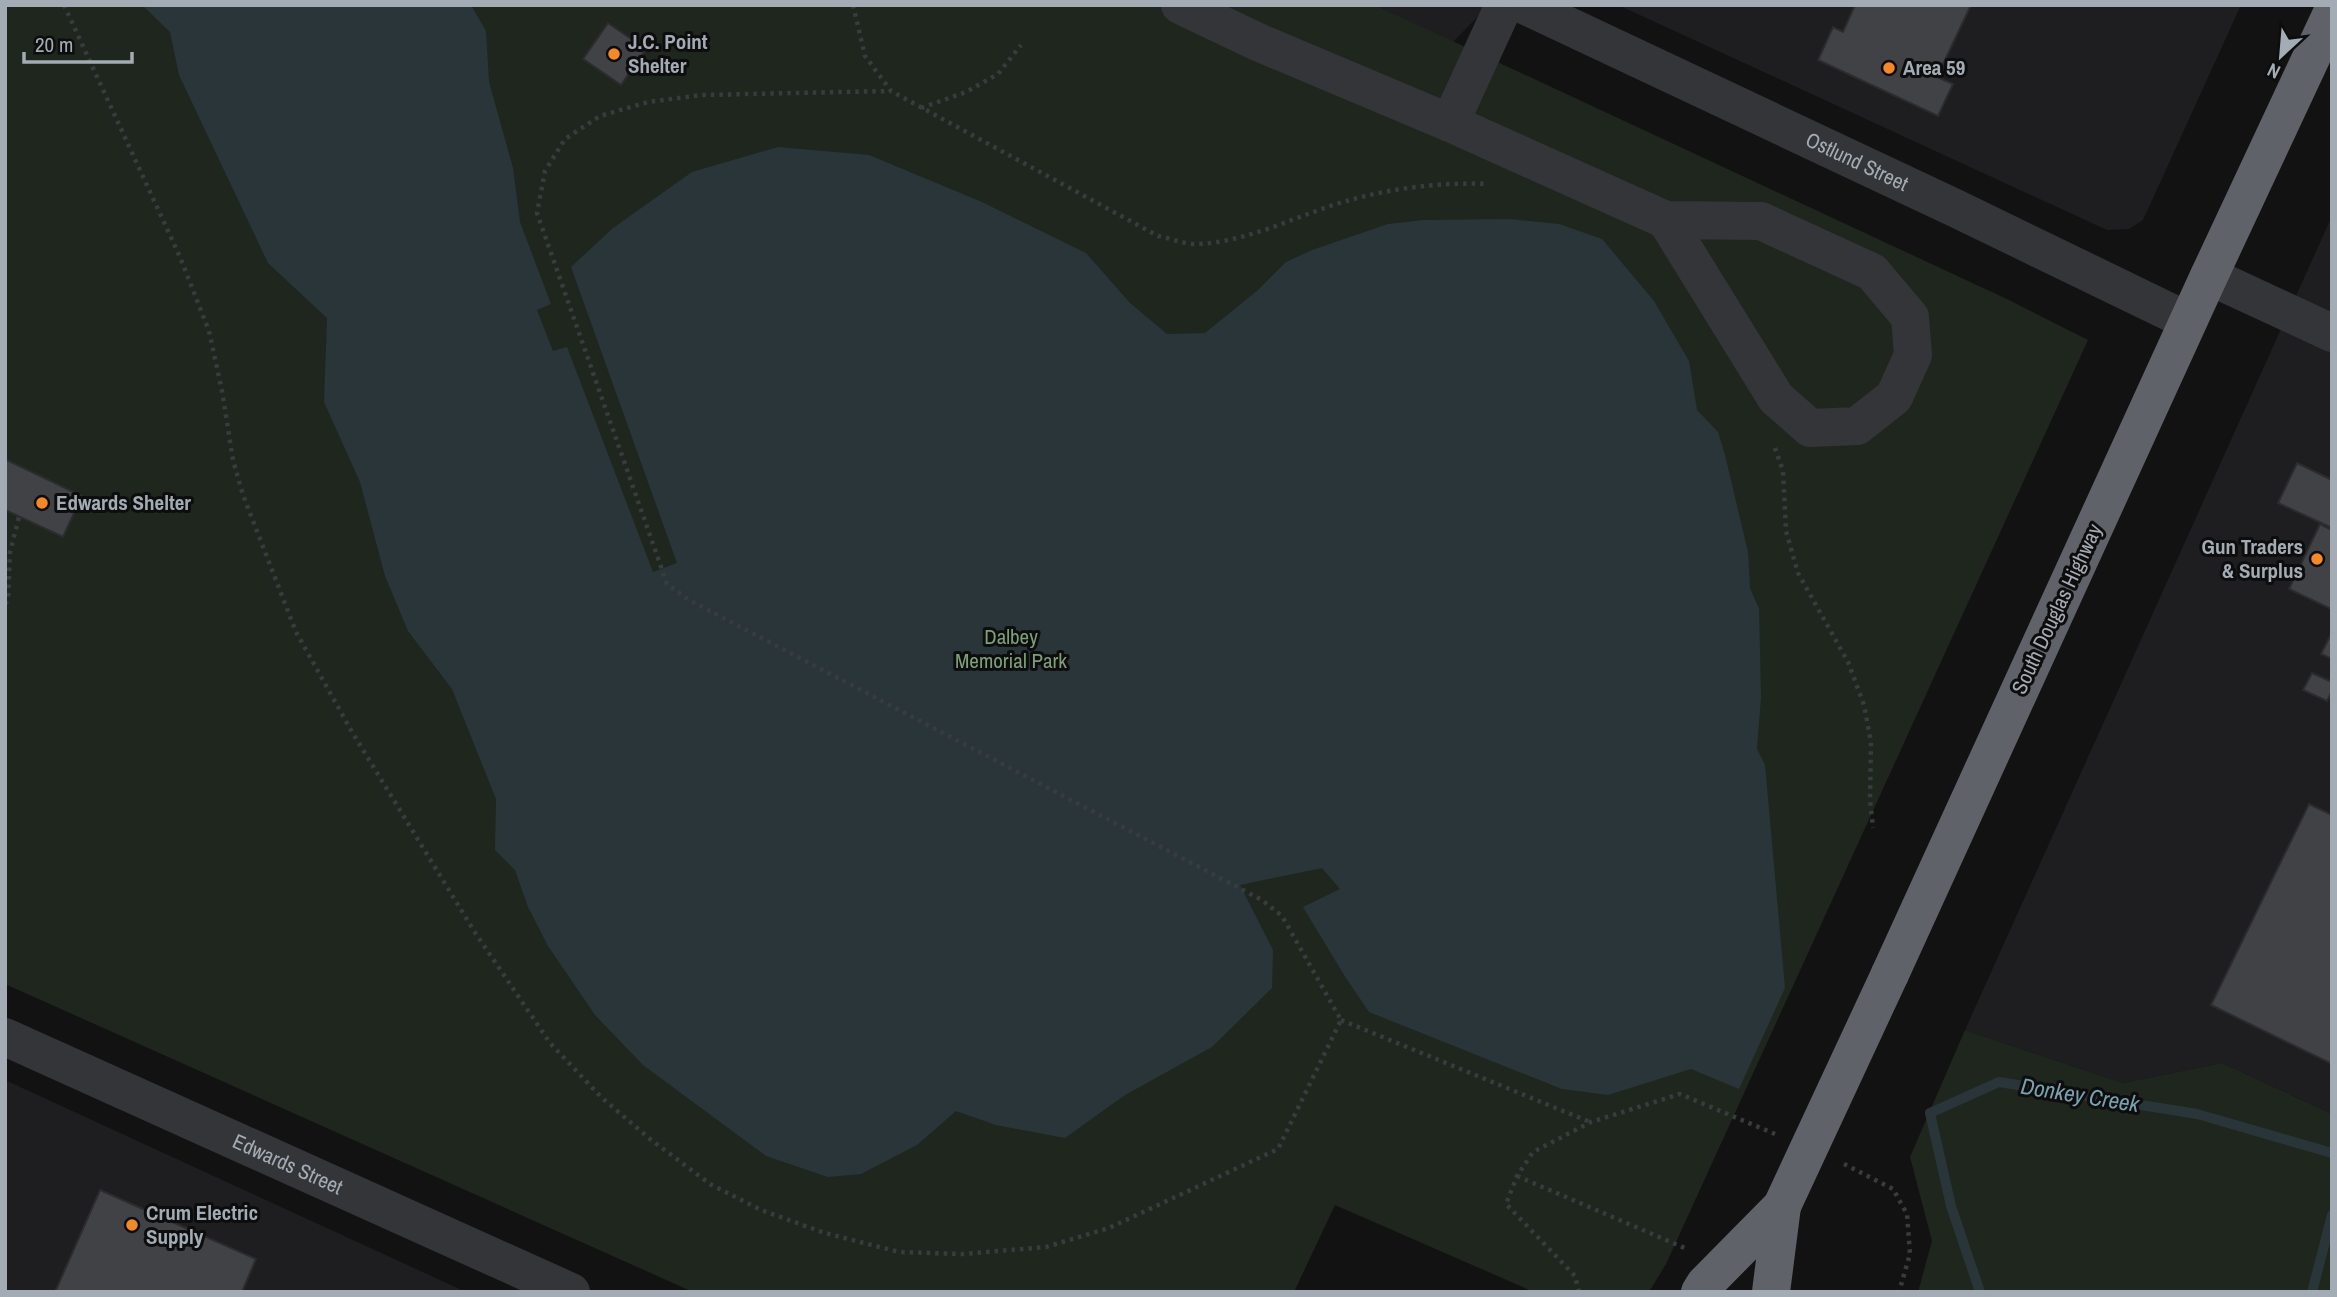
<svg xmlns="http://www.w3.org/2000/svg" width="2337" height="1297" viewBox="0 0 2337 1297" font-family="'Archivo Narrow',sans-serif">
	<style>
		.built { fill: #1e1e20 }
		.green { fill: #1e261e }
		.water { fill: #2a3539 }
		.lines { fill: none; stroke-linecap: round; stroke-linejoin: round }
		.stream { stroke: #2a3539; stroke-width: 10 }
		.building { fill: #414246; stroke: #2c2c2f; stroke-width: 2 }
		.path { stroke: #393c3f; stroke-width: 4.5; stroke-dasharray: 3.5 5; stroke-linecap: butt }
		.minor { stroke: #333538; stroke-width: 38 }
		.highway { stroke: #5f6369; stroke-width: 38 }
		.highway-bridge { stroke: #5f6369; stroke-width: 38 }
		.poi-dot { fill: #f38929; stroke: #0d0d0e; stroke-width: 2.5 }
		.labels { text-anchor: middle; stroke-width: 6; stroke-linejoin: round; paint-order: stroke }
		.poi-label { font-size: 21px; font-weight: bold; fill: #a3abb4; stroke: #0d0d0e; text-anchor: start }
		.street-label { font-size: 21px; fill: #a3abb4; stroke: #0d0d0e }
		.park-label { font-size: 21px; fill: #7e9f79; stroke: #0d0d0e }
		.water-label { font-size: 23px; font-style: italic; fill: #79a1b0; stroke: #0d0d0e }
	</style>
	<rect width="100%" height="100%" fill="#121213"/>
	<g class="built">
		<path d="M 1375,5 L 1489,5 L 1453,42 Z"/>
		<path d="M 1618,5 L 2241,5 L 2143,220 L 2129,229 L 2107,230 Z"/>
		<path d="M 2332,216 L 2332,1114 L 2222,1063 L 2123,1083 L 1965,1030 Z"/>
		<path d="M 5,1080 L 466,1292 L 5,1292 Z"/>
	</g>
	<g class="green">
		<path d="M 5,5 L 1375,5 L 2009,300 L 2088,340 L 1666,1264 L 1649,1292 L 1534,1292 L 1335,1205 L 1294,1292 L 693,1292 L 5,984 Z"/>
		<path d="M 1965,1030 L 2123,1083 L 2222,1063 L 2332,1114 L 2332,1292 L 1918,1292 L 1932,1241 L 1910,1157 Z"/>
	</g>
	<path class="water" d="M 142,5 L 471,5 L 486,31 L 489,82 L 513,168 L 520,222 L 551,304 L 537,310 L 553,351 L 567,347 L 653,572 L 677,563 L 571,267 L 613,228 L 692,172 L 778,147 L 869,155 L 982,202 L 1086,253 L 1130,303 L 1167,334 L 1205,333 L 1258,290 L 1286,262 L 1312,250 L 1388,224 L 1424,220 L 1509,219 L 1559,224 L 1602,239 L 1654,301 L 1689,361 L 1697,410 L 1718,432 L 1725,455 L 1748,552 L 1750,588 L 1759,609 L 1761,697 L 1757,749 L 1765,765 L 1785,988 L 1739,1089 L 1691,1069 L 1608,1095 L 1562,1089 L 1369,1012 L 1344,975 L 1303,907 L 1340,889 L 1322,868 L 1240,885 L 1273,950 L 1272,988 L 1212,1047 L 1125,1095 L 1065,1138 L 996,1125 L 956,1111 L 917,1145 L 861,1174 L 828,1177 L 766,1156 L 643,1065 L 595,1015 L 548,946 L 528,907 L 515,870 L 495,850 L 496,799 L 452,689 L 408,631 L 385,576 L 360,482 L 324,402 L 327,318 L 268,263 L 179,75 L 170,32 Z"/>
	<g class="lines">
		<g class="stream">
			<path d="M 1980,1292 L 1951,1206 L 1930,1113 L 1999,1082 L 2197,1114 L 2332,1153"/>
			<path d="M 2312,1292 L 2332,1215"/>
		</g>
	</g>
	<g class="building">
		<path d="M 1855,5 L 1971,5 L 1937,77 L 1953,84 L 1938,116 L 1818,60 L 1833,27 L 1843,32 Z"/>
		<path d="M 608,23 L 646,49 L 621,85 L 583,59 Z"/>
		<path d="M 5,459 L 82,496 L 63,537 L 5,510 Z"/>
		<path d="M 2297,463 L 2332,480 L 2332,528 L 2278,503 Z"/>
		<path d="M 2320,524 L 2332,530 L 2331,609 L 2289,589 Z"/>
		<path d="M 2330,636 L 2332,637 L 2332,659 L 2321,654 Z"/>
		<path d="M 2312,673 L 2332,682 L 2332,691 L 2327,701 L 2303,690 Z"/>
		<path d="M 2309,804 L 2332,815 L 2332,1064 L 2211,1005 Z"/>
		<path d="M 100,1190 L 256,1259 L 242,1292 L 55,1292 Z"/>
	</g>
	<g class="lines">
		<g class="path">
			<path d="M 64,5 L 180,257 L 209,331 L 222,391 L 233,460 L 243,495 L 296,632 L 352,732 L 474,931 L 550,1043 L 602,1098 L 650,1139 L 710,1184 L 761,1210 L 825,1233 L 899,1252 L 963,1254 L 1046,1247 L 1109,1228 L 1278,1149 L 1341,1020 L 1282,916 L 1262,900 L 689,600 L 667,584 L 537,213 L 545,171 L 565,139 L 600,116 L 648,102 L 702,95 L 891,91"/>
			<path d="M 853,5 L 865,56 L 891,91 L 1158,236 C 1170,238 1183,244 1195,244 C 1248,243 1299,214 1350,200 C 1393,188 1442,182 1488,184"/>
			<path d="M 921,108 L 966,92 L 998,74 L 1021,45"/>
			<path d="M 1775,448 L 1783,471 L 1786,531 L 1798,573 L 1848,662 L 1864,705 L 1871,742 L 1870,800 L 1873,828"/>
			<path d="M 5,604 L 8,600 L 10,552 L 19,517"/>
			<path d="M 1341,1020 L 1590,1122"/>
			<path d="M 1844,1164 L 1893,1189 L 1907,1214 L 1910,1254 L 1899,1292"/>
			<path d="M 1517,1176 L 1687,1249"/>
			<path d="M 1579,1292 L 1575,1276 L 1506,1204 L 1517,1176 L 1533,1152 L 1591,1122 L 1680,1094 L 1775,1134"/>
		</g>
		<g class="minor">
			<path d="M 1180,5 L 1260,43 L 1450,123 L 1504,5"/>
			<path id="s1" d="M 1524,5 L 1955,208 L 2188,321"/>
			<path d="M 1450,123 L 1666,220 L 1761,221 L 1872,272 L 1910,317 L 1913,355 L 1894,397 L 1857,426 L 1810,428 L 1776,398 L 1666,220"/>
			<path d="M 2209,276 L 2332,333"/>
			<path id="s2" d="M 5,1037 L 571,1292"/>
		</g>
		<g class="highway">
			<path d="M 1890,974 L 2209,276 L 2332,13"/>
			<path d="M 1700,1292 L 1705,1284 L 1782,1206"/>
			<path d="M 1771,1292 L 1782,1206"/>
		</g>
		<path class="highway-bridge" d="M 1782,1206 L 1890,974"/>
	</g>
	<g class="poi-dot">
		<circle cx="614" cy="54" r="7"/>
		<circle cx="1889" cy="68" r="7"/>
		<circle cx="42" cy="503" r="7"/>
		<circle cx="2317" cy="559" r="7"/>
		<circle cx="132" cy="1225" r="7"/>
	</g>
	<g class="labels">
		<g class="poi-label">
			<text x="628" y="49">J.C. Point<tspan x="628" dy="24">Shelter</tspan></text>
			<text x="1903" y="75">Area 59</text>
			<text x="56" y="510">Edwards Shelter</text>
			<text x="2303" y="554" text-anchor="end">Gun Traders<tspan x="2303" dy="24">&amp; Surplus</tspan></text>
			<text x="146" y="1220">Crum Electric<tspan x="146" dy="24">Supply</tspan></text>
		</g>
		<g class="street-label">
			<text dy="7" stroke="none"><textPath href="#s1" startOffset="368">Ostlund Street</textPath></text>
			<text transform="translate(2057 609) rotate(-65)" y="7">South Douglas Highway</text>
			<text dy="7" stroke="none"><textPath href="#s2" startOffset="310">Edwards Street</textPath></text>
		</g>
		<g class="park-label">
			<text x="1011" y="644">Dalbey<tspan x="1011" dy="24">Memorial Park</tspan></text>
		</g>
		<g class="water-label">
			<text transform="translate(2080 1095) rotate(9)" y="8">Donkey Creek</text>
		</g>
	</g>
	<rect width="2337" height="1297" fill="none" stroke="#a3abb4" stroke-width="14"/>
	<g transform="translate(2281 56) rotate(206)" stroke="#0d0d0e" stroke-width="5" paint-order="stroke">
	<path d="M0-5L12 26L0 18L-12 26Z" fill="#a3abb4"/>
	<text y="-10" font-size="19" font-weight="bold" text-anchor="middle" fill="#a3abb4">N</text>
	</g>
	<path d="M24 52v10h108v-10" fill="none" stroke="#a3abb4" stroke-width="3.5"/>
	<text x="35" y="52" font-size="21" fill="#a3abb4" stroke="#0d0d0e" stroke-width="5" paint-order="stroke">20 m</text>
</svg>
